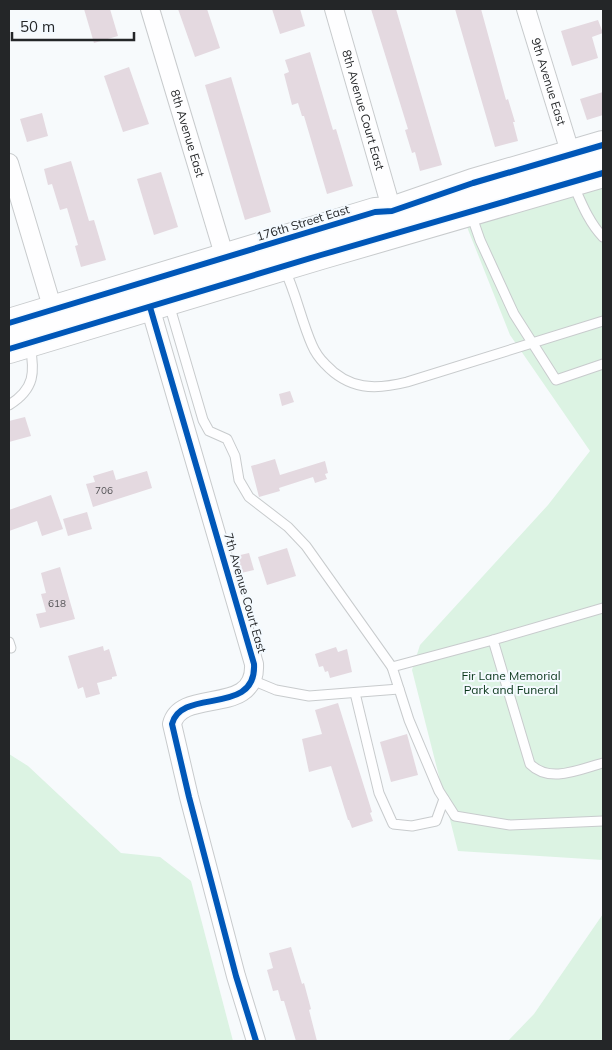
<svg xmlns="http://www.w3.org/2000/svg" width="612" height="1050" viewBox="0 0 612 1050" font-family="Mulish,sans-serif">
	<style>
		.green { fill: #dcf3e3 }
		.building { fill: #e4d9e0 }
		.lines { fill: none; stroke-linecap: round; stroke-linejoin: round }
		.lane-casing { stroke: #c8cbcd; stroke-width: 11 }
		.street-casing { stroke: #c8cbcd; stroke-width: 20 }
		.primary-casing { stroke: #c8cbcd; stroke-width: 30 }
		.lane { stroke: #fefeff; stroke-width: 9 }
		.street { stroke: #fefeff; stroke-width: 18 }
		.primary { stroke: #fefeff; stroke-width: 28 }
		.cycleway-casing { stroke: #f4faff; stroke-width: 9 }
		.cycleway { stroke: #0057b8; stroke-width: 6 }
		.labels { text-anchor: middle; stroke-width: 4; stroke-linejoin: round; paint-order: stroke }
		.number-label { font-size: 10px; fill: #545356 }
		.street-label { font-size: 12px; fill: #242628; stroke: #f4faff }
		.park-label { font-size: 12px; fill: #083519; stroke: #f4faff }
	</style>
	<rect width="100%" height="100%" fill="#f7fafc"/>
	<g class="green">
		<path d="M 603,188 L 603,860 L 458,851 L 412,670 L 420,645 L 548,505 L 590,451 L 510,335 L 467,227 Z"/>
		<path d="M 9,754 L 28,766 L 121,853 L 160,857 L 191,881 L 233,1041 L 9,1041 Z"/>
		<path d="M 603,914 L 603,1041 L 508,1041 L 534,1014 Z"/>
	</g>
	<g class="building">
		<path d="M 84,9 L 110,9 L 118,36 L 94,43 Z"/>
		<path d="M 178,9 L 207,9 L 220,48 L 195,57 Z"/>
		<path d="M 272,9 L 300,9 L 305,26 L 280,34 Z"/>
		<path d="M 371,9 L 396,9 L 442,165 L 420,171 L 415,152 L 412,153 L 405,130 L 408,129 Z"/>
		<path d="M 455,9 L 481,9 L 506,100 L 508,99 L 515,122 L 513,122 L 518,141 L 495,147 Z"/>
		<path d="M 598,20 L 603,33 L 592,37 L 598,58 L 572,66 L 561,31 Z"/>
		<path d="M 310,52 L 333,130 L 336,129 L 353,186 L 327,194 L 304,116 L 302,116 L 298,103 L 292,105 L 284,74 L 289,72 L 285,60 Z"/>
		<path d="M 129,67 L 149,124 L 123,132 L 104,76 Z"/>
		<path d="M 231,77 L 271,212 L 245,220 L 205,85 Z"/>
		<path d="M 603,92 L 603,115 L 587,120 L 580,99 Z"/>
		<path d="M 42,113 L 48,136 L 27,142 L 20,119 Z"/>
		<path d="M 71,161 L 89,221 L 94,220 L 106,260 L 81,267 L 75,246 L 78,245 L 67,208 L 60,210 L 52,184 L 48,185 L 44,169 Z"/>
		<path d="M 161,172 L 178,227 L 154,235 L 137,179 Z"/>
		<path d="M 290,391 L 294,402 L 282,406 L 279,394 Z"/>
		<path d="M 25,417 L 31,436 L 9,442 L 9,421 Z"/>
		<path d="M 275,459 L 280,475 L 325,461 L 328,473 L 325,474 L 327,479 L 315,483 L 313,477 L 282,487 L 279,488 L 280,491 L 259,497 L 251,466 Z"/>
		<path d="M 113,470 L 116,480 L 147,471 L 152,488 L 93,507 L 86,484 L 95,482 L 93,476 Z"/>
		<path d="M 51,495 L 63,529 L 42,536 L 37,521 L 9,531 L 9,510 Z"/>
		<path d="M 87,512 L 92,529 L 68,536 L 63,519 Z"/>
		<path d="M 287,548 L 296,576 L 267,585 L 258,557 Z"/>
		<path d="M 249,553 L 254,570 L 241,573 L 236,556 Z"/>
		<path d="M 60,567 L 75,619 L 40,628 L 36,614 L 46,612 L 41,594 L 46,593 L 41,573 Z"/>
		<path d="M 103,646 L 104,651 L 109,649 L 117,676 L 112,677 L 112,679 L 97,683 L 100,694 L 86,698 L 83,687 L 78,689 L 68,656 Z"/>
		<path d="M 336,647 L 338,652 L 347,649 L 352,672 L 330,678 L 328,671 L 325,672 L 323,666 L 319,667 L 315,654 Z"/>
		<path d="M 338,703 L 372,812 L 370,813 L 373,821 L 352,828 L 349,820 L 348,820 L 331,766 L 309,772 L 302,739 L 322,734 L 315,710 Z"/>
		<path d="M 407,734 L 418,775 L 391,782 L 380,742 Z"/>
		<path d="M 291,947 L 302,984 L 304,983 L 311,1009 L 309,1010 L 317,1041 L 296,1041 L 284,1001 L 281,1001 L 278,990 L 273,991 L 267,970 L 273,968 L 269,953 Z"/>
	</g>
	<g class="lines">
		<defs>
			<g id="lane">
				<path d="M 573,184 C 581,202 589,223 603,237"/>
				<path d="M 471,214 L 480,240 L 514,314 L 556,380 L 603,364"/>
				<path d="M 284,268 C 296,293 301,320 312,345 C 315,352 320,359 325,364 C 349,390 375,390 407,382 L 603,321"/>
				<path d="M 169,304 L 203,420 L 209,431 L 227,439 L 235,456 L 239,480 L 249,497 L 288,527 L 306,546 L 392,667 L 409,720 L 439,791 L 455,816 L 510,825 L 603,821"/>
				<path d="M 9,405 C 35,389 35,372 30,345"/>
				<path d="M 603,608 L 493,640 L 530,764 C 550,784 580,769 603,763"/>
				<path d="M 9,642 L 11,648"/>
				<path d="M 392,667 L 493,640"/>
				<path d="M 252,680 L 276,690 L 309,696 L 399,689"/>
				<path d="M 355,693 L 379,793 L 393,824 L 412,826 L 436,821 L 444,799"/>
			</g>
			<g id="street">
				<path id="s1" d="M 150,9 L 225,258"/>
				<path id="s2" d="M 334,9 L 392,211"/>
				<path id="s3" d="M 526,9 L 571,155"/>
				<path d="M 9,163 L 53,310"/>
				<path d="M 150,307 L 254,664 C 257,717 181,687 172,724 L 189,797 L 236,976 L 256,1041"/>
			</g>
			<g id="primary">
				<path d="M 9,323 L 375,212 L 392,211 L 473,183 L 603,145"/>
				<path d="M 9,349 L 321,255 L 603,173"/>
			</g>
		</defs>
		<use href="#lane" class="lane-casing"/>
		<use href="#street" class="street-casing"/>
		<use href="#primary" class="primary-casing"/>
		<use href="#lane" class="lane"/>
		<use href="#street" class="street"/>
		<use href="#primary" class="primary"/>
		<defs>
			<g id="cycleway">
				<path d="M 150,307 L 254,664 C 257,717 181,687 172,724 L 189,797 L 236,976 L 256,1041"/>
				<path d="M 9,323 L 375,212 L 392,211 L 473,183 L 603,145"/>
				<path d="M 9,349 L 321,255 L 603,173"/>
			</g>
		</defs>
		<use href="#cycleway" class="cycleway-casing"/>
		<use href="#cycleway" class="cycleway"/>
	</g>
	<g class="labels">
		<g class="number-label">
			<text x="104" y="494">706</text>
			<text x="57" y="607">618</text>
		</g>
		<g class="street-label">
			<text dy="4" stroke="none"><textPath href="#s3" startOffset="76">9th Avenue East</textPath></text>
			<text dy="4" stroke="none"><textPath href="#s2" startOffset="105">8th Avenue Court East</textPath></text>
			<text dy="4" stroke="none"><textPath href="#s1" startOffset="130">8th Avenue East</textPath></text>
			<text transform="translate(303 223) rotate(-17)" y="4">176th Street East</text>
			<text transform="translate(245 593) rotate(74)" y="4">7th Avenue Court East</text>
		</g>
		<g class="park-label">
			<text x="511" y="680">Fir Lane Memorial<tspan x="511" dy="14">Park and Funeral</tspan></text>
		</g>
	</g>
	<rect width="612" height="1050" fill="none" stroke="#242628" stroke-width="20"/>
	<path d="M12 32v8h122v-8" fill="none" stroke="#242628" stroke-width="2.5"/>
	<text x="20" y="32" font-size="15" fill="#242628" stroke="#f4faff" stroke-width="4" paint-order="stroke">50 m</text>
</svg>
